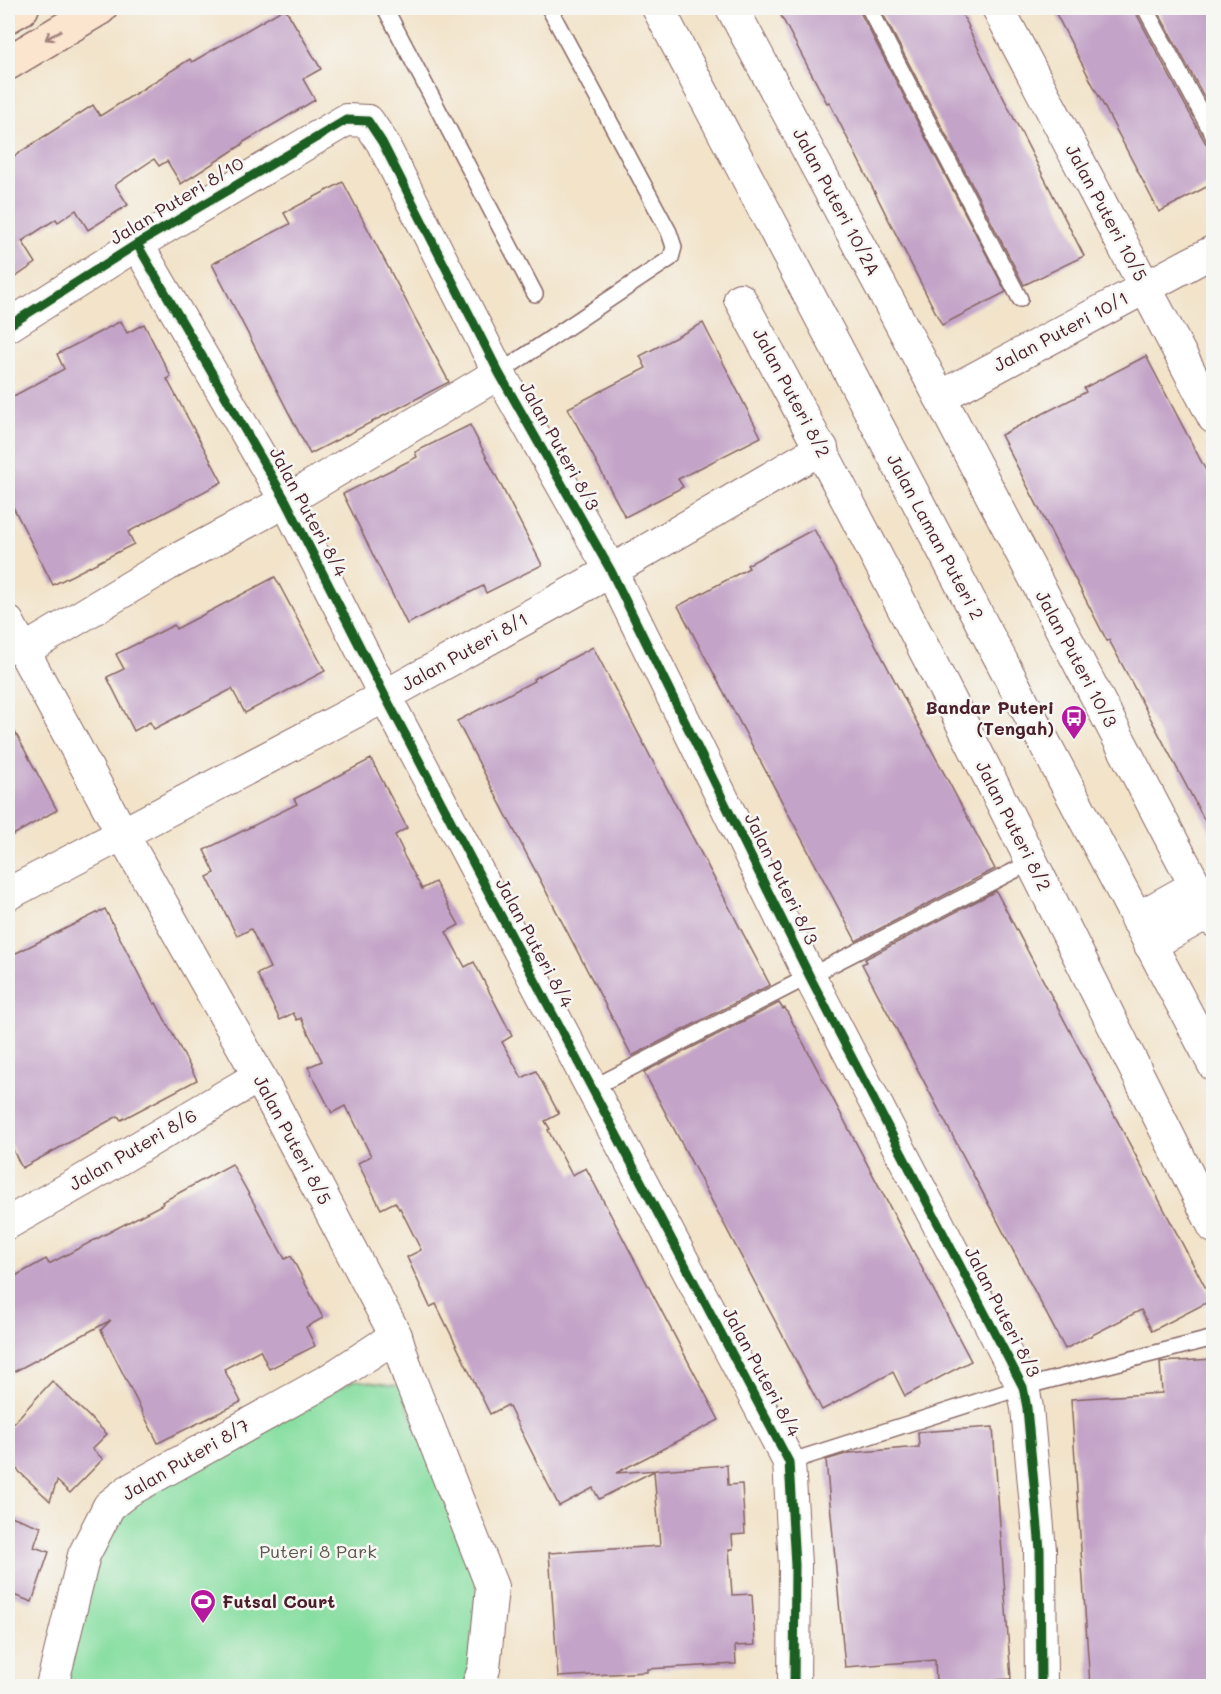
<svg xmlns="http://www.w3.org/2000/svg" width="1221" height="1694" viewBox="0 0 1221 1694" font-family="Mali,sans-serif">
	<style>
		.green { fill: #87dea1; stroke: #687e66; stroke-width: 1.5 }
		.building { fill: #c3a3c7 }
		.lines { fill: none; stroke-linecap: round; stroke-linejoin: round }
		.service-casing { stroke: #856462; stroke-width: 18 }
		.minor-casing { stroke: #856462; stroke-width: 34 }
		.secondary-casing { stroke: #856462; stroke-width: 36 }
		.service { stroke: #fff; stroke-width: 15 }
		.minor { stroke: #fff; stroke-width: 32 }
		.secondary { stroke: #fbe5cf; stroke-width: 33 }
		.cycleway-casing { stroke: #f6f6f2; stroke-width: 13 }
		.cycleway { stroke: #1b5e20; stroke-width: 9 }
		.oneway { stroke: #a2827d }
		.labels { text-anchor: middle; stroke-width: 5; stroke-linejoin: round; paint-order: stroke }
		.street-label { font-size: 18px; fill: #4a1f2b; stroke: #f6f6f2 }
		.poi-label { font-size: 18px; font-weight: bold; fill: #4a1f2b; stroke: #f6f6f2; text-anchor: end }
		.park-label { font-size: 18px; fill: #5c584e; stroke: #f6f6f2 }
	</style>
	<rect width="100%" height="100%" fill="#f6f6f2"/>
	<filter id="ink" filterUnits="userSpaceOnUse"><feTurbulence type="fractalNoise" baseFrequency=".0167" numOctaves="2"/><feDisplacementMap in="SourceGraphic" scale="12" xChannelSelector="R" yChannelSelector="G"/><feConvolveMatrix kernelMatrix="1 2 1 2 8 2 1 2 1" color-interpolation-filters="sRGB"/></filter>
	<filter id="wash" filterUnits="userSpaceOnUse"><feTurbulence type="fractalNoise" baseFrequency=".008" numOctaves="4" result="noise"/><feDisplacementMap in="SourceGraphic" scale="24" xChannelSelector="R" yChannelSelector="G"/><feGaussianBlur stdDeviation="1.35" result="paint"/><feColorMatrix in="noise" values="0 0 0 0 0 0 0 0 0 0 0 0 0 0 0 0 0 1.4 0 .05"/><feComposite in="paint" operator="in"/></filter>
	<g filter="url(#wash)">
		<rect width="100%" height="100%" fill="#f2e3c9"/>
		<path class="green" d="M 355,1380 L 400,1386 L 480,1588 L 467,1686 L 65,1686 L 105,1527 L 142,1492 Z"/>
		<g id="blocks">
			<g class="building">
				<path d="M 285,8 L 321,69 L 303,79 L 315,100 L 242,143 L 243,144 L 181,184 L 167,161 L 159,166 L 154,159 L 115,185 L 128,205 L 88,230 L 76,210 L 58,222 L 56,219 L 22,241 L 36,263 L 8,282 L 8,160 L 93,105 L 100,116 L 190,59 L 192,62 Z"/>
				<path d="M 777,8 L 859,8 L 860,12 L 1006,292 L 942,325 L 829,102 L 827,103 Z"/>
				<path d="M 880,8 L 959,8 L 969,27 L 968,28 L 1084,256 L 1024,285 Z"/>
				<path d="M 1053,8 L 1135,8 L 1136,13 L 1205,142 L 1208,145 L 1214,147 L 1214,183 L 1159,212 Z"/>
				<path d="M 1156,8 L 1214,8 L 1214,115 Z"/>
				<path d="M 343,182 L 449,382 L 310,454 L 212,264 L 290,224 L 284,213 Z"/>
				<path d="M 121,321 L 127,333 L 144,324 L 171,377 L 167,379 L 222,482 L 128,532 L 134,544 L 53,585 L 8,497 L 8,399 L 64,369 L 57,354 Z"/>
				<path d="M 703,323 L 761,437 L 678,479 L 683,487 L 625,517 L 568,408 L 646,368 L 640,356 Z"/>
				<path d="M 1146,356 L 1214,486 L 1214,838 L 1109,640 L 1107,641 L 1001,435 L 1086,392 L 1084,388 Z"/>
				<path d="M 470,425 L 542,565 L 486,593 L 483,586 L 407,624 L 343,494 L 417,457 L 415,452 Z"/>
				<path d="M 814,529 L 995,869 L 856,941 L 678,606 L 749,568 L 747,565 Z"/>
				<path d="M 275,577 L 325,671 L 245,713 L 232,689 L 154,729 L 150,722 L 134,731 L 107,677 L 124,669 L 116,654 L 174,625 L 176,629 Z"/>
				<path d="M 593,647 L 770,985 L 632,1056 L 457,721 L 534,681 L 533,679 Z"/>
				<path d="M 8,719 L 57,810 L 8,838 Z"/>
				<path d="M 371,759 L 407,828 L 395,835 L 403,851 L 402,852 L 422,889 L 435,882 L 459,925 L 446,932 L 465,967 L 474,962 L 512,1036 L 502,1042 L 522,1078 L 536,1071 L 559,1114 L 545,1121 L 550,1129 L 548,1130 L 572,1175 L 586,1168 L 719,1420 L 616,1473 L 727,1465 L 728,1485 L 742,1484 L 745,1534 L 732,1535 L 733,1549 L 729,1549 L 732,1595 L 752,1594 L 755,1645 L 735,1646 L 736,1664 L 647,1669 L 647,1672 L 558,1677 L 549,1553 L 660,1546 L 654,1471 L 599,1499 L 593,1488 L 559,1506 L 508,1405 L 490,1414 L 436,1304 L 430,1307 L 407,1257 L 421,1250 L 400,1208 L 399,1209 L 395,1202 L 381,1209 L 358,1163 L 371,1156 L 350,1113 L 349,1114 L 345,1106 L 332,1113 L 308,1067 L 322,1061 L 301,1018 L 297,1020 L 293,1013 L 280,1020 L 257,974 L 270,968 L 251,929 L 237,936 L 207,877 L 215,873 L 204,850 L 297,804 L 294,799 Z"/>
				<path d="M 996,891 L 1212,1300 L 1152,1331 L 1141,1310 L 1065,1349 L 862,964 L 867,962 L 865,959 Z"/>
				<path d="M 105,909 L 154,1004 L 156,1003 L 197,1080 L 121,1120 L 118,1116 L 22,1168 L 8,1140 L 8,957 Z"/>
				<path d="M 779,1003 L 783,1009 L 785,1008 L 971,1361 L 905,1396 L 893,1372 L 822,1410 L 644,1072 Z"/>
				<path d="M 232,1164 L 285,1259 L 291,1256 L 323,1318 L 306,1327 L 315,1346 L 269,1369 L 260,1350 L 224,1369 L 241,1402 L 158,1443 L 101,1330 L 111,1320 L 8,1375 L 8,1280 L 46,1259 L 49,1264 L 163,1204 L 162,1202 Z"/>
				<path d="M 1214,1359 L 1214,1686 L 1090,1686 L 1071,1399 L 1162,1393 L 1160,1362 Z"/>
				<path d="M 52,1381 L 107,1434 L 92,1449 L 103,1459 L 70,1493 L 57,1481 L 50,1501 L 8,1461 L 8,1429 Z"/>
				<path d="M 993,1427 L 1011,1679 L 936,1684 L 935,1660 L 845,1667 L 826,1460 L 849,1453 L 919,1447 L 918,1432 Z"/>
				<path d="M 8,1515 L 41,1527 L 34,1547 L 49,1552 L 32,1602 L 8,1593 Z"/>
			</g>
		</g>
	</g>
	<g filter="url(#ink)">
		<use href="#blocks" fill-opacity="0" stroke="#856462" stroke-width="1.5"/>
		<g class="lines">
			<defs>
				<g id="service">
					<path d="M 385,8 L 535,294"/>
					<path d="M 869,8 L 1020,299"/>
					<path d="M 1145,8 L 1214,137"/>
					<path d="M 499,373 L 671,258 L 674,247 L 669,232 L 549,8"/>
					<path d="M 592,1088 L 1031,862"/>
					<path d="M 789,1462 L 1023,1387 L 1214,1338"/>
				</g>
				<g id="minor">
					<path d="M 658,8 L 1214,1065"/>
					<path d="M 732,8 L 940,397 L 1214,921"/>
					<path d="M 998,8 L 1214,418"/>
					<path d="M 137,244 L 286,501 L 385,696 L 789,1462 L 795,1565 L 794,1686"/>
					<path d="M 740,299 C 906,604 1059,917 1214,1227"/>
					<path d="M 8,326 L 137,244 L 346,120 L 368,121 L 382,142 L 499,373 L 611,571 L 810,977 L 1023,1387 L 1027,1408 L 1040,1550 L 1041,1686"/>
					<path d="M 940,397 L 1214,251"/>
					<path d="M 8,622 L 122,833 L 259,1076 L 396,1336 L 409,1377 L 492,1587 L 484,1669 L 478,1686"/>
					<path d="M 23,651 L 167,565 L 286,501 L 499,373"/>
					<path d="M 8,894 L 385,696 L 611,571 L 822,448"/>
					<path d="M 1136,919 L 1195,886"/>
					<path d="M 1150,945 L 1209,912 L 1214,902"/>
					<path d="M 8,1223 L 82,1181 L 259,1076"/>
					<path d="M 52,1686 L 84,1555 L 109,1506 L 128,1491 L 332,1378 L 396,1336"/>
				</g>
				<g id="secondary">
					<path d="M 8,16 L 22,8"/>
					<path d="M 8,63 L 100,8"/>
				</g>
			</defs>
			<use href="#service" class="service-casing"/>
			<use href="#minor" class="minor-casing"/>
			<use href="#secondary" class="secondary-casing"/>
			<use href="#service" class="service"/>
			<use href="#minor" class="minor"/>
			<use href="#secondary" class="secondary"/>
			<defs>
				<g id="cycleway">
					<path d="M 137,244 L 286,501 L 385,696 L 789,1462 L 795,1565 L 794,1686"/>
					<path d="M 8,326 L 137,244 L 346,120 L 368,121 L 382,142 L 499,373 L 611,571 L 810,977 L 1023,1387 L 1027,1408 L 1040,1550 L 1041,1686"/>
				</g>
			</defs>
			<use href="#cycleway" class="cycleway-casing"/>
			<use href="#cycleway" class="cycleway"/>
		</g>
		<defs><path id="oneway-shaft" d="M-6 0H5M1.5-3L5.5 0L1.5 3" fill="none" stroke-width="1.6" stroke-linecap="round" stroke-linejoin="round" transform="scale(1.5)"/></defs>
		<use class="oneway" href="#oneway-shaft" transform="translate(53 35) rotate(149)"/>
	</g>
	<defs>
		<symbol id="bus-pin" viewBox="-11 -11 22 30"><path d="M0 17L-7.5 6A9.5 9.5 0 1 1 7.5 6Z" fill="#b5179e" stroke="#f6f6f2"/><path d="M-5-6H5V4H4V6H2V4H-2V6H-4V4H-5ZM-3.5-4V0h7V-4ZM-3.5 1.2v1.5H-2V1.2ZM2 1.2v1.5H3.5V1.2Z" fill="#fff"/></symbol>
		<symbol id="stadium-pin" viewBox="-11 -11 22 30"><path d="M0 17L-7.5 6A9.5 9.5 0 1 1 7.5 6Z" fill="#b5179e" stroke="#f6f6f2"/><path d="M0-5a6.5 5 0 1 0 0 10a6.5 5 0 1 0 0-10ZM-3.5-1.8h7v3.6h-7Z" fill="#fff"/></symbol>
	</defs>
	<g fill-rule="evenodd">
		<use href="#bus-pin" x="1059" y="703" width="30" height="40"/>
		<use href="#stadium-pin" x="188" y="1587" width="30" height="40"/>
	</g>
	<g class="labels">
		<g class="street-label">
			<text transform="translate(177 201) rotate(-31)" y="6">Jalan Puteri 8/10</text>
			<text transform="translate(836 202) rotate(62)" y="6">Jalan Puteri 10/2A</text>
			<text transform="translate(1106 213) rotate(62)" y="6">Jalan Puteri 10/5</text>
			<text transform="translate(1061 332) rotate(-28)" y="6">Jalan Puteri 10/1</text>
			<text transform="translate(791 393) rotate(62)" y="6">Jalan Puteri 8/2</text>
			<text transform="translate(559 446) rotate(61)" y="6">Jalan Puteri 8/3</text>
			<text transform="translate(308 512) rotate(62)" y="6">Jalan Puteri 8/4</text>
			<text transform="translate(935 537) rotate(62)" y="6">Jalan Laman Puteri 2</text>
			<text transform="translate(465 652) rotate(-29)" y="6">Jalan Puteri 8/1</text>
			<text transform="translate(1076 659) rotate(62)" y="6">Jalan Puteri 10/3</text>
			<text transform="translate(1013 826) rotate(63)" y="6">Jalan Puteri 8/2</text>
			<text transform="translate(781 879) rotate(64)" y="6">Jalan Puteri 8/3</text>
			<text transform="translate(534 943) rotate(62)" y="6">Jalan Puteri 8/4</text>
			<text transform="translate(292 1140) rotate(62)" y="6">Jalan Puteri 8/5</text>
			<text transform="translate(133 1150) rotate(-30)" y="6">Jalan Puteri 8/6</text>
			<text transform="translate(1002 1312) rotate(63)" y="6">Jalan Puteri 8/3</text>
			<text transform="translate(761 1372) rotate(62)" y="6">Jalan Puteri 8/4</text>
			<text transform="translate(186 1460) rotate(-30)" y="6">Jalan Puteri 8/7</text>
		</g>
		<g class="poi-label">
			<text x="1054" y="714">Bandar Puteri<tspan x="1054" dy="21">(Tengah)</tspan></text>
			<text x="222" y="1608" text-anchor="start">Futsal Court</text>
		</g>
		<g class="park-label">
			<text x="318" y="1558">Puteri 8 Park</text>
		</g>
	</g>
	<rect width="1221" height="1694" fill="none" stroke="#f6f6f2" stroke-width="30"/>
</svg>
